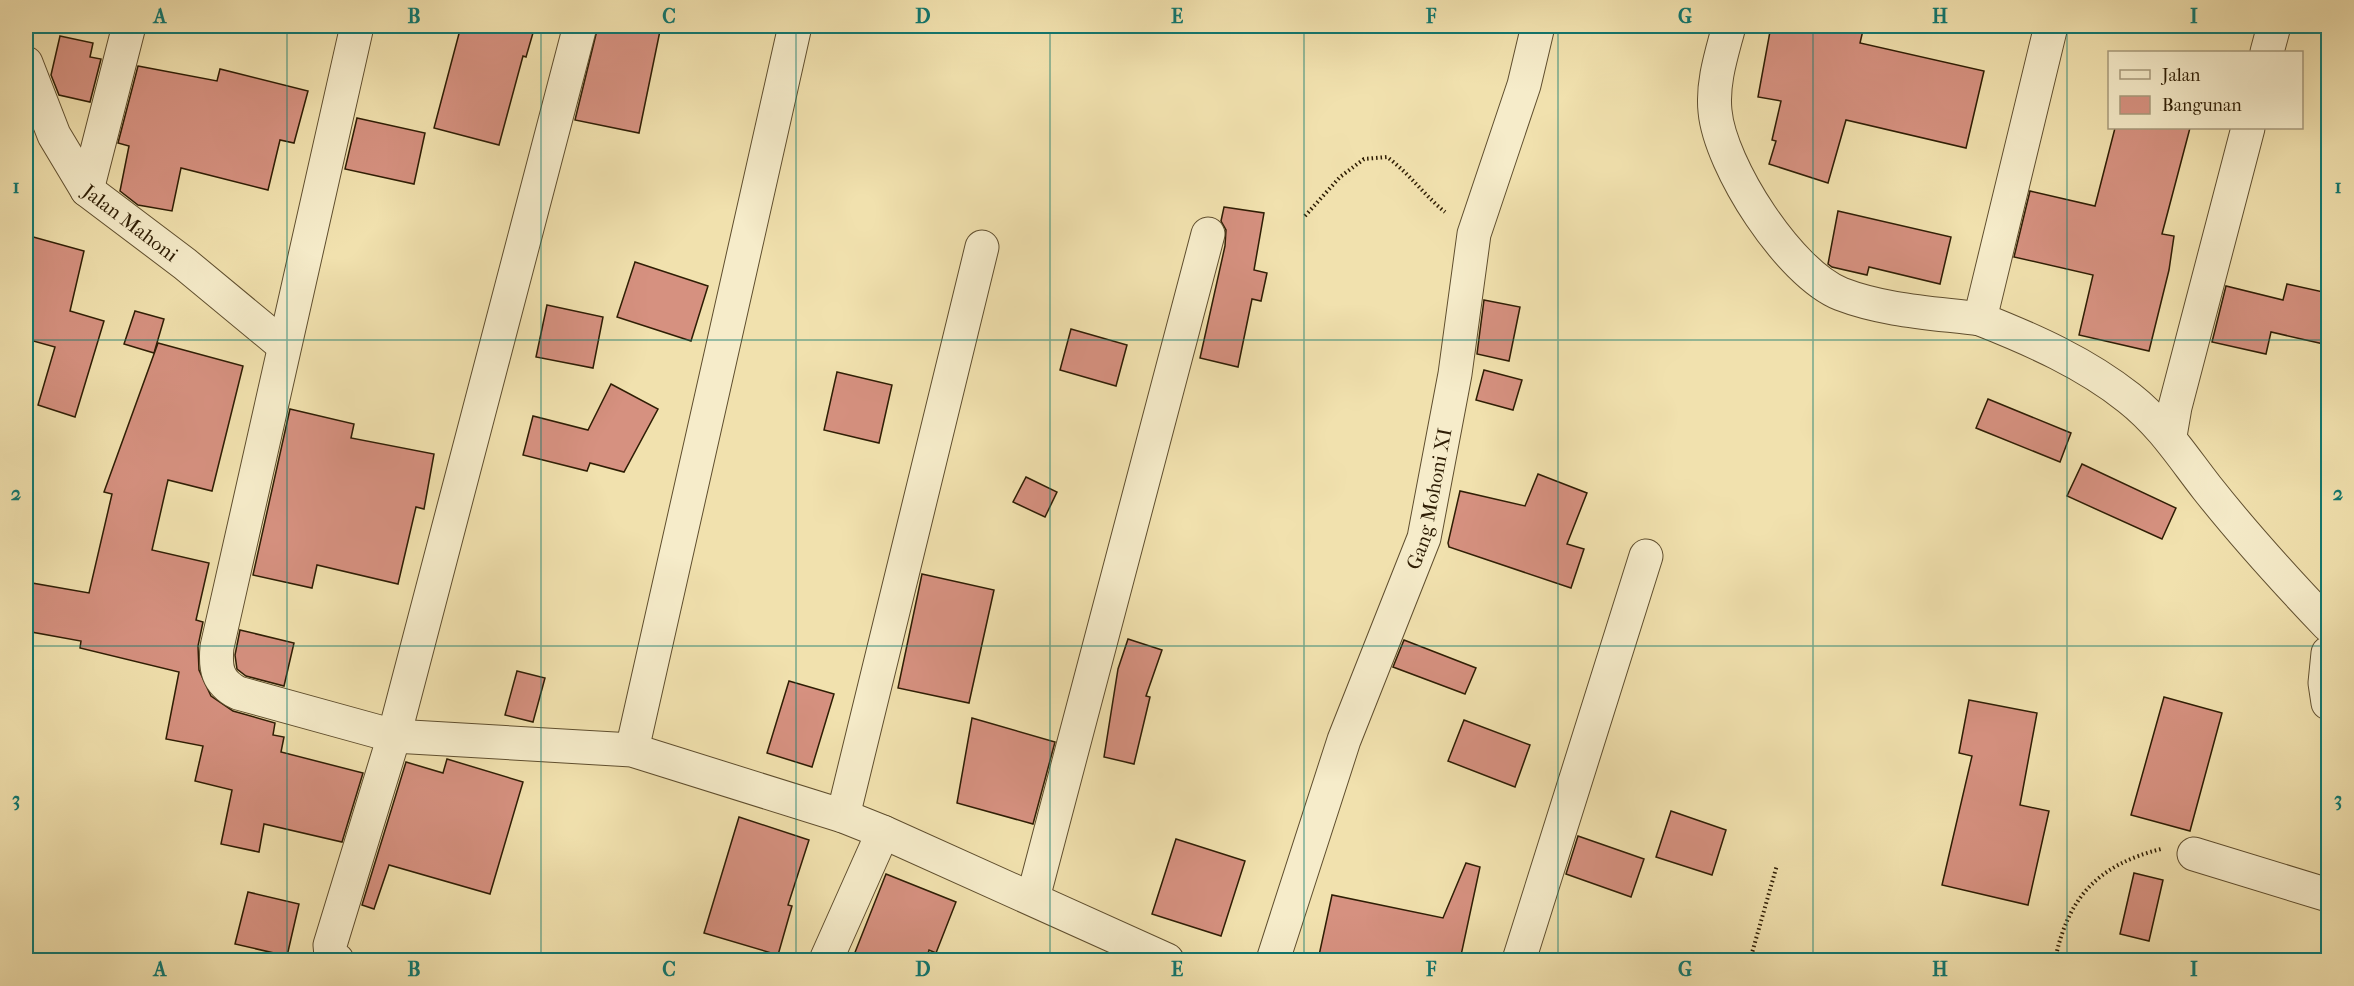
<svg xmlns="http://www.w3.org/2000/svg" width="2354" height="986" viewBox="0 0 2354 986" font-family="'IM FELL French Canon',serif">
	<style>
		.building { fill: #d69180; stroke: #2e1d04; stroke-width: 1.5 }
		.lines { fill: none; stroke-linecap: round; stroke-linejoin: round }
		.street-casing { stroke: #5f4e2e; stroke-width: 35 }
		.path { stroke: #2e1d04; stroke-width: 4; stroke-dasharray: 1.5 3; stroke-linecap: butt }
		.street { stroke: #f6ecca; stroke-width: 33 }
		.grid { fill: none; stroke: #0f766e; stroke-width: 1.5; stroke-opacity: 0.55 }
		.labels { text-anchor: middle; stroke-width: 6; stroke-linejoin: round; paint-order: stroke }
		.street-label { font-size: 20px; fill: #2e1d04; stroke: #f6ecca }
		.neatline { fill: none; stroke: #0f766e; stroke-width: 2 }
		.grid-label { font-size: 20px; text-anchor: middle; font-weight: bold; fill: #0f766e }
	</style>
	<rect width="100%" height="100%" fill="#f1e1ae"/>
	<filter id="stains"><feTurbulence type="fractalNoise" baseFrequency=".00333" numOctaves="4"/><feColorMatrix values="0 0 0 0 .2 0 0 0 0 .09 0 0 0 0 .02 0 0 0 .5 -.17"/></filter>
	<radialGradient id="worn" r=".72"><stop offset=".6" stop-color="#630" stop-opacity="0"/><stop offset="1" stop-color="#630" stop-opacity=".3"/></radialGradient>
	<g class="building">
		<path d="M 461,26 L 535,26 L 526,57 L 523,56 L 499,145 L 434,128 Z"/>
		<path d="M 598,26 L 661,26 L 639,133 L 575,120 Z"/>
		<path d="M 1771,26 L 1864,26 L 1860,43 L 1984,71 L 1966,148 L 1846,120 L 1828,183 L 1769,164 L 1776,141 L 1772,140 L 1781,101 L 1758,97 Z"/>
		<path d="M 60,36 L 93,43 L 90,57 L 101,59 L 90,102 L 59,95 L 51,75 Z"/>
		<path d="M 138,66 L 217,81 L 220,69 L 308,91 L 294,143 L 280,140 L 268,190 L 181,168 L 172,211 L 138,205 L 120,191 L 129,146 L 118,143 Z"/>
		<path d="M 357,118 L 425,133 L 414,184 L 345,169 Z"/>
		<path d="M 2115,128 L 2190,128 L 2162,234 L 2174,236 L 2169,270 L 2149,351 L 2079,335 L 2093,275 L 2014,257 L 2030,191 L 2095,206 Z"/>
		<path d="M 1224,207 L 1264,213 L 1254,270 L 1267,273 L 1261,301 L 1252,299 L 1238,367 L 1200,358 L 1225,246 L 1226,230 L 1221,221 Z"/>
		<path d="M 1838,211 L 1951,237 L 1940,284 L 1869,267 L 1867,275 L 1832,267 L 1828,264 Z"/>
		<path d="M 26,235 L 84,251 L 70,311 L 104,321 L 75,417 L 38,405 L 55,347 L 26,339 Z"/>
		<path d="M 635,262 L 708,286 L 691,341 L 617,317 Z"/>
		<path d="M 2287,284 L 2328,293 L 2328,345 L 2271,332 L 2266,354 L 2212,342 L 2226,286 L 2283,300 Z"/>
		<path d="M 1484,300 L 1520,307 L 1509,361 L 1477,354 Z"/>
		<path d="M 547,305 L 603,317 L 593,368 L 536,357 Z"/>
		<path d="M 135,311 L 164,319 L 154,353 L 124,344 Z"/>
		<path d="M 1071,329 L 1127,345 L 1116,386 L 1060,370 Z"/>
		<path d="M 158,343 L 243,366 L 212,491 L 168,480 L 152,550 L 209,563 L 196,620 L 203,622 L 198,646 L 199,670 L 211,696 L 233,711 L 275,723 L 273,735 L 284,737 L 281,752 L 363,773 L 342,842 L 264,824 L 259,852 L 221,844 L 232,790 L 195,781 L 203,746 L 166,739 L 179,672 L 80,648 L 81,641 L 26,631 L 26,582 L 89,593 L 112,494 L 104,492 Z"/>
		<path d="M 1484,370 L 1522,380 L 1513,410 L 1476,400 Z"/>
		<path d="M 837,372 L 892,385 L 879,443 L 824,430 Z"/>
		<path d="M 611,384 L 658,409 L 624,472 L 590,463 L 587,471 L 523,455 L 533,416 L 588,430 Z"/>
		<path d="M 1988,399 L 2071,433 L 2060,462 L 1976,428 Z"/>
		<path d="M 290,409 L 354,424 L 351,438 L 434,454 L 424,509 L 416,507 L 398,584 L 317,565 L 312,588 L 253,575 Z"/>
		<path d="M 2082,464 L 2176,508 L 2162,539 L 2067,496 Z"/>
		<path d="M 1538,474 L 1587,493 L 1567,544 L 1584,549 L 1571,588 L 1449,547 L 1448,543 L 1460,491 L 1525,506 Z"/>
		<path d="M 1026,477 L 1057,492 L 1045,517 L 1013,502 Z"/>
		<path d="M 922,574 L 994,590 L 969,703 L 898,688 Z"/>
		<path d="M 240,630 L 294,643 L 284,686 L 246,676 L 237,669 L 235,655 Z"/>
		<path d="M 1128,639 L 1162,650 L 1146,696 L 1150,697 L 1134,764 L 1104,757 L 1118,669 Z"/>
		<path d="M 1404,640 L 1476,668 L 1465,694 L 1393,667 Z"/>
		<path d="M 517,671 L 545,678 L 533,722 L 505,715 Z"/>
		<path d="M 789,681 L 834,694 L 812,767 L 767,753 Z"/>
		<path d="M 2164,697 L 2222,713 L 2190,831 L 2131,815 Z"/>
		<path d="M 1969,700 L 2037,713 L 2020,805 L 2049,811 L 2028,905 L 1942,885 L 1972,756 L 1959,753 Z"/>
		<path d="M 972,718 L 1055,742 L 1033,824 L 957,803 Z"/>
		<path d="M 1464,720 L 1530,745 L 1515,787 L 1448,761 Z"/>
		<path d="M 447,759 L 523,782 L 490,894 L 389,865 L 374,909 L 362,905 L 406,762 L 443,773 Z"/>
		<path d="M 1671,811 L 1726,830 L 1712,875 L 1656,857 Z"/>
		<path d="M 739,817 L 809,840 L 788,905 L 792,906 L 778,955 L 704,933 Z"/>
		<path d="M 1578,836 L 1644,859 L 1631,897 L 1566,874 Z"/>
		<path d="M 1176,839 L 1245,861 L 1221,936 L 1152,914 Z"/>
		<path d="M 1466,863 L 1480,867 L 1460,960 L 1318,960 L 1332,895 L 1443,918 Z"/>
		<path d="M 2134,873 L 2163,880 L 2149,941 L 2120,934 Z"/>
		<path d="M 886,874 L 956,902 L 936,953 L 929,950 L 926,960 L 852,960 Z"/>
		<path d="M 248,892 L 299,904 L 287,956 L 235,944 Z"/>
	</g>
	<g class="lines">
		<defs>
			<g id="street">
				<path d="M 357,26 L 217,647 C 215,668 217,682 238,693 L 394,736 L 632,750 L 843,816 L 883,832 L 1167,960"/>
				<path d="M 1729,26 C 1722,53 1712,82 1715,111 C 1720,166 1789,273 1841,294 C 1885,311 1934,313 1980,319"/>
				<path d="M 2051,26 L 1980,319 C 2033,340 2085,363 2129,398 C 2162,424 2182,456 2207,488 C 2245,536 2286,581 2328,625"/>
				<path d="M 2267,52 L 2274,26"/>
				<path id="s1" d="M 26,63 L 54,135 L 87,190 L 185,264 L 284,346"/>
				<path d="M 87,190 L 129,26"/>
				<path d="M 2170,436 L 2175,407 L 2248,128"/>
				<path d="M 2328,653 L 2325,683 L 2328,703"/>
				<path d="M 632,750 L 795,26"/>
				<path d="M 843,816 L 982,247"/>
				<path d="M 2194,854 L 2328,895"/>
				<path d="M 1033,898 L 1208,234"/>
				<path d="M 337,960 L 331,956 L 330,945 L 394,736 L 580,26"/>
				<path d="M 826,960 L 883,832"/>
				<path id="s2" d="M 1273,960 L 1344,740 L 1424,538 L 1455,374 L 1474,234 L 1524,85 L 1538,26"/>
				<path d="M 1519,960 L 1646,556"/>
			</g>
		</defs>
		<use href="#street" class="street-casing"/>
		<g class="path">
			<path d="M 1305,216 L 1340,177 L 1364,159 L 1387,157 C 1409,173 1424,195 1445,212"/>
			<path d="M 1750,960 L 1777,865"/>
			<path d="M 2055,960 C 2068,897 2098,865 2161,849"/>
		</g>
		<use href="#street" class="street"/>
	</g>
	<path class="grid" d="M 287,26 L 287,960M 541,26 L 541,960M 796,26 L 796,960M 1050,26 L 1050,960M 1304,26 L 1304,960M 1558,26 L 1558,960M 1813,26 L 1813,960M 2067,26 L 2067,960M 26,340 L 2328,340M 26,646 L 2328,646"/>
	<g class="labels">
		<g class="street-label">
			<text dy="7" stroke="none"><textPath href="#s1" startOffset="196">Jalan Mahoni</textPath></text>
			<text dy="7" stroke="none"><textPath href="#s2" startOffset="488">Gang Mohoni XI</textPath></text>
		</g>
	</g>
	<rect width="2354" height="986" fill="none" stroke="#f1e1ae" stroke-width="66"/>
	<rect x="2108" y="51" width="195" height="78" fill="#f6ecca" stroke="#a6997b" stroke-width="1.5"/>
	<rect x="2120" y="70" width="30" height="9" fill="#f6ecca" stroke="#a6997b" stroke-width="1.5"/>
	<text x="2162" y="81" font-size="18" fill="#2e1d04">Jalan</text>
	<rect x="2120" y="96" width="30" height="18" fill="#d69180" stroke="#a6997b" stroke-width="1.5"/>
	<text x="2162" y="111" font-size="18" fill="#2e1d04">Bangunan</text>
	<rect x="33" y="33" width="2288" height="920" class="neatline"/>
	<g class="grid-label">
		<text x="160" y="23">A</text>
		<text x="414" y="23">B</text>
		<text x="669" y="23">C</text>
		<text x="923" y="23">D</text>
		<text x="1177" y="23">E</text>
		<text x="1431" y="23">F</text>
		<text x="1685" y="23">G</text>
		<text x="1940" y="23">H</text>
		<text x="2194" y="23">I</text>
		<text x="16" y="193">1</text>
		<text x="2338" y="193">1</text>
		<text x="16" y="500">2</text>
		<text x="2338" y="500">2</text>
		<text x="16" y="806">3</text>
		<text x="2338" y="806">3</text>
		<text x="160" y="976">A</text>
		<text x="414" y="976">B</text>
		<text x="669" y="976">C</text>
		<text x="923" y="976">D</text>
		<text x="1177" y="976">E</text>
		<text x="1431" y="976">F</text>
		<text x="1685" y="976">G</text>
		<text x="1940" y="976">H</text>
		<text x="2194" y="976">I</text>
	</g>
	<rect width="100%" height="100%" filter="url(#stains)"/>
	<rect width="100%" height="100%" fill="url(#worn)"/>
</svg>
